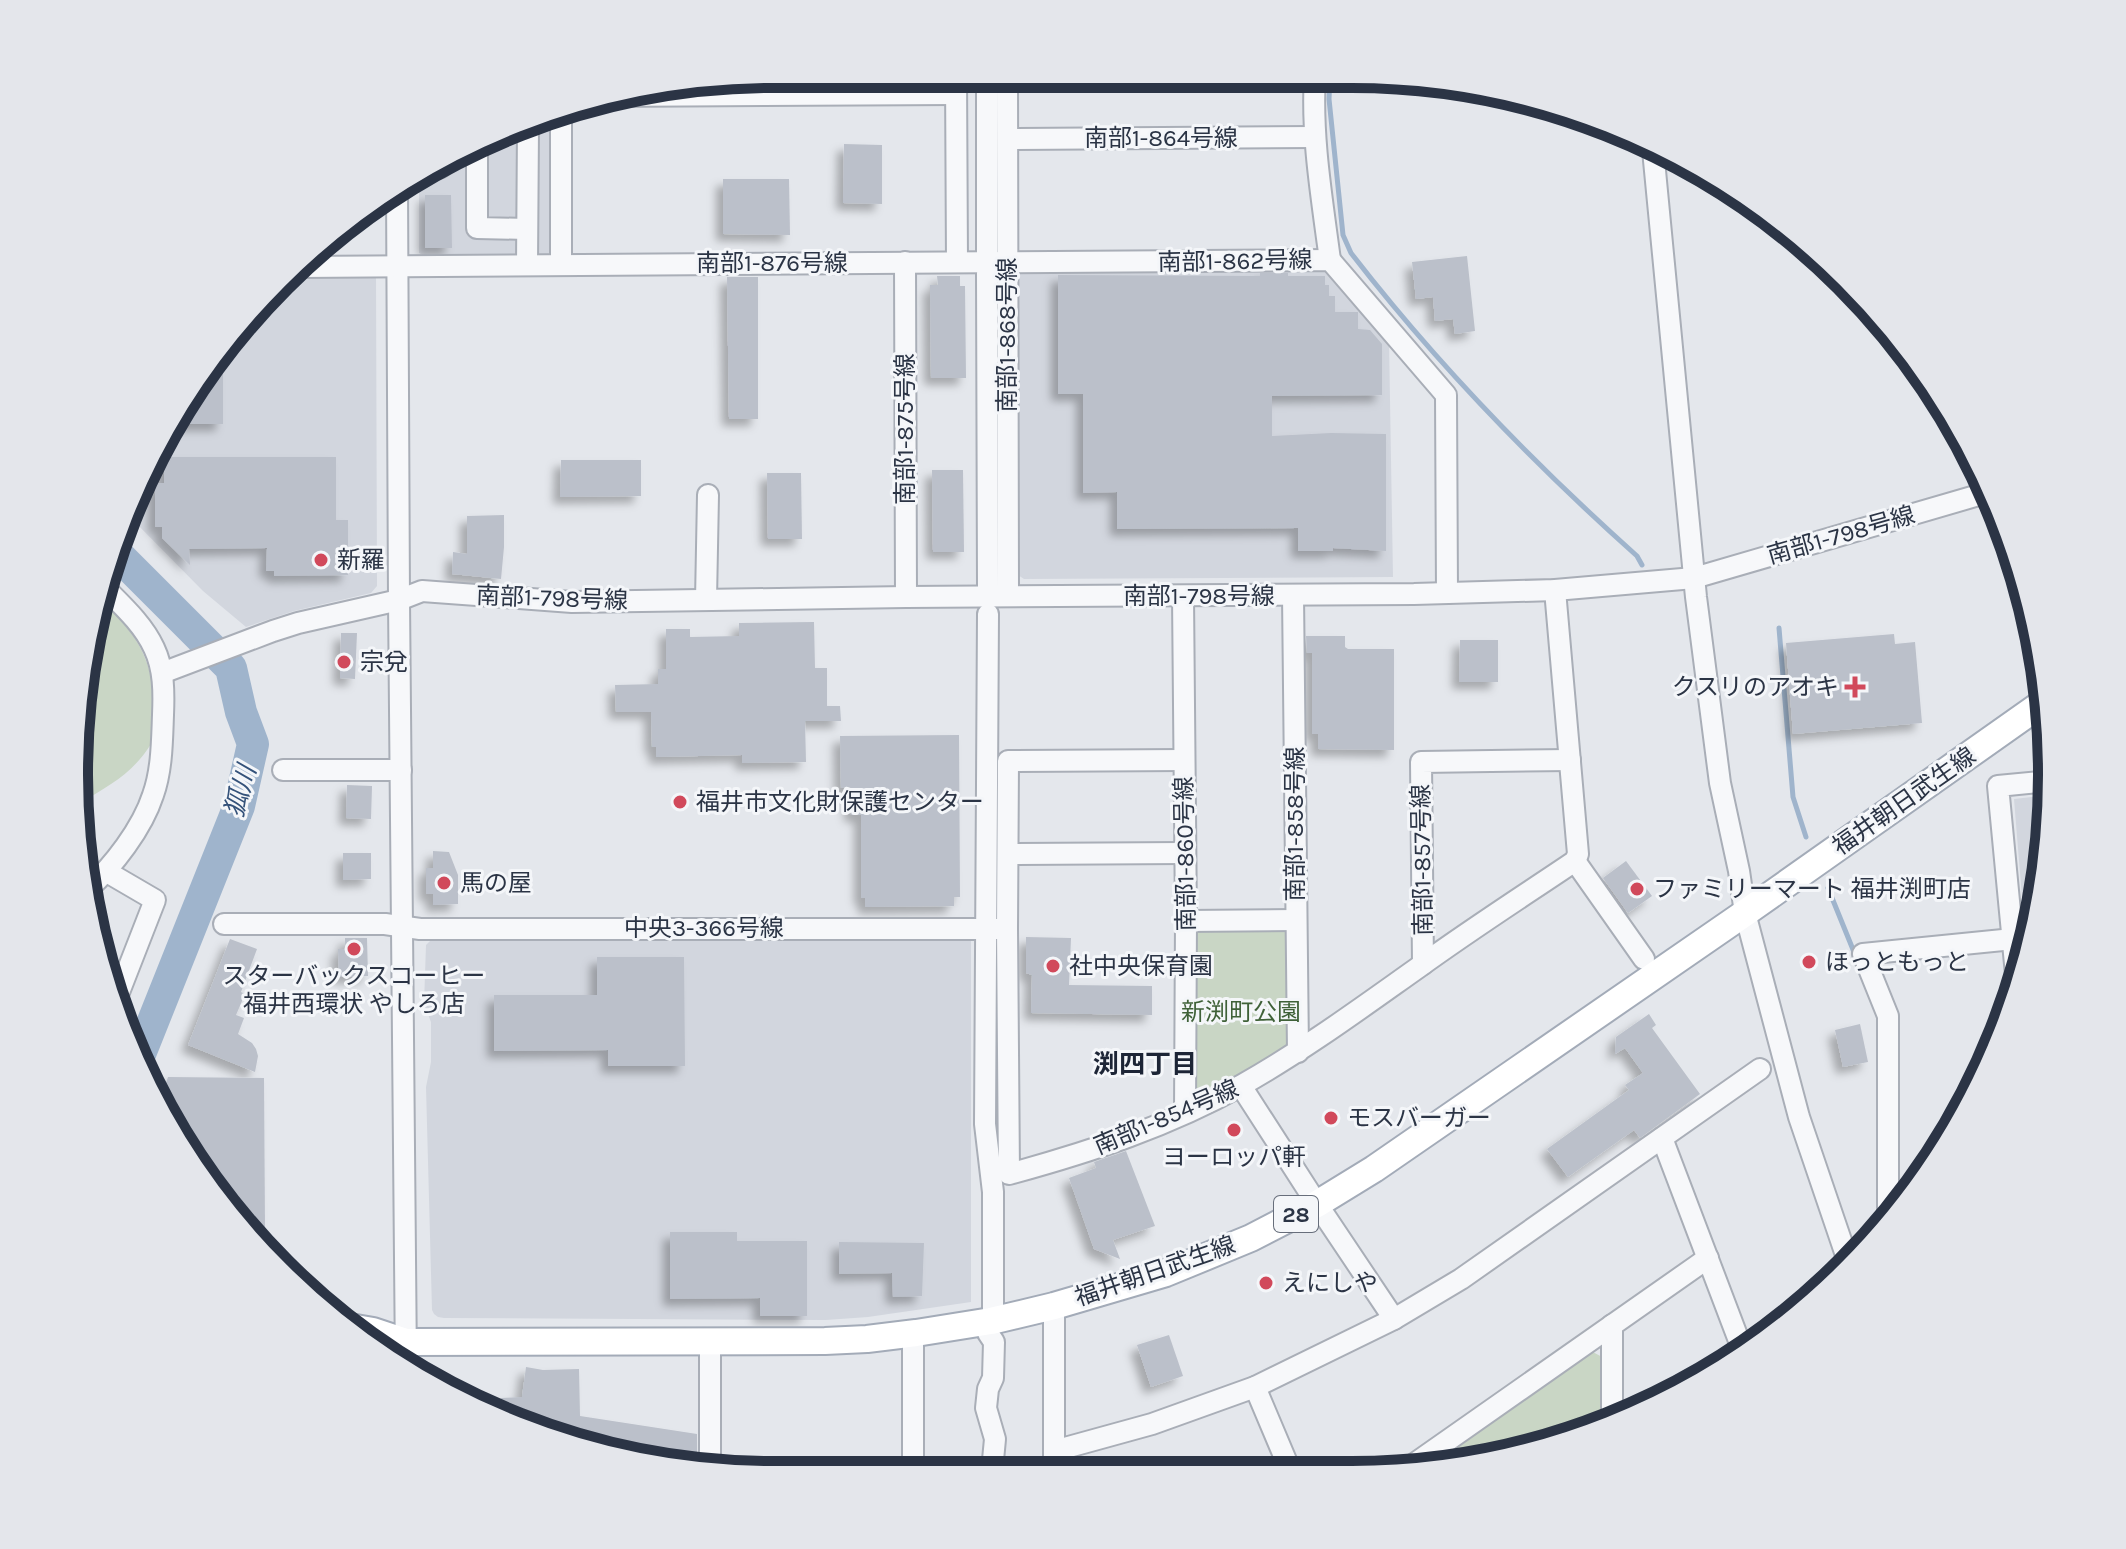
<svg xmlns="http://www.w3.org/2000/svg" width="2126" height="1549" viewBox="0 0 2126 1549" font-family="Karla,'Noto Sans JP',sans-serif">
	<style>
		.built { fill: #d2d6de }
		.green { fill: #c9d6c5 }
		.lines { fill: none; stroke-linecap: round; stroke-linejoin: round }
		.stream { stroke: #9fb4cc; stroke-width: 5 }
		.river { stroke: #9fb4cc; stroke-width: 32 }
		.building { fill: #bbc0ca; filter: url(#shadow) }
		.minor-casing { stroke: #a9aeb7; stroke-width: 24 }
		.major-casing { stroke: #a3abb8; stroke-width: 30 }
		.minor { stroke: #f7f8fa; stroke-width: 20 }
		.major { stroke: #fff; stroke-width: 26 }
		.poi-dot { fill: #d1495b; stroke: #f4f6f9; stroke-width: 3 }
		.labels { text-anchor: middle; stroke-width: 6; stroke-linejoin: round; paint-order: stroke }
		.shield { fill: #f4f6f9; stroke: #676e7b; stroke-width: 2 }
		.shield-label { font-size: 22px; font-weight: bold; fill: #2b3445 }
		.street-label { font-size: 24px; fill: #2b3445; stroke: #f4f6f9 }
		.poi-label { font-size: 24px; fill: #2b3445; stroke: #f4f6f9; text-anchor: start }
		.park-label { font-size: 24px; fill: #3f6138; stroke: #f4f6f9 }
		.water-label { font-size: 26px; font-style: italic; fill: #34527a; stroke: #f4f6f9 }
		.neighbourhood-label { font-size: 26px; font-weight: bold; fill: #1d2536; stroke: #f4f6f9 }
		.rim { fill: none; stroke: #2b3445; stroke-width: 10 }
	</style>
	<defs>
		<filter id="shadow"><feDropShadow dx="-7" dy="7" stdDeviation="4" flood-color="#0004"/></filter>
	</defs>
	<rect width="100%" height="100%" fill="#e4e7ec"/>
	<g class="built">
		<path d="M 553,116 L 553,249 L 547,255 L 423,255 L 419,253 L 419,177 Z"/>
		<path d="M 1329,270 L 1389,341 L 1393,577 L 1024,579 L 1018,575 L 1016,279 L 1022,271 Z"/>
		<path d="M 376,274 L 377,586 L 371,593 L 294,611 L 246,627 L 203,591 L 130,517 L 146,465 L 248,313 L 291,275 Z"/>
		<path d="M 2050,795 L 2050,821 L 2027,959 L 2014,799 Z"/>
		<path d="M 971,938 L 971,1302 L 868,1317 L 826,1320 L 444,1318 L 438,1317 L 434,1314 L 432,1310 L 426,1087 L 431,1062 L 431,1022 L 424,1004 L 426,945 L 431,940 Z"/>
	</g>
	<g class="green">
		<path d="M 104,603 C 140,638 154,662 154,713 C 154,722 156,736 151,744 C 133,773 109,786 80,803 L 80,683 Z"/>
		<path d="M 1199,928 L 1283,929 L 1288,937 L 1289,1042 L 1285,1051 L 1205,1095 L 1193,1087 L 1193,936 Z"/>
		<path d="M 1591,1351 L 1604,1358 L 1604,1426 L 1443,1469 L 1422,1469 Z"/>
	</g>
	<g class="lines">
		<g class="stream">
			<path d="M 1330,74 L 1329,99 L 1343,235 L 1351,253 C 1436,363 1533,463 1637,556 L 1642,565"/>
			<path d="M 1779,628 L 1793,797 L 1806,837"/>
			<path d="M 1828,888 L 1856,957"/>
		</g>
		<path class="river" d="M 119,556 L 231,668 L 241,712 L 253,744 L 239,806 L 138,1059"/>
	</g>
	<g class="building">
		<path d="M 844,144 L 882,145 L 882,204 L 843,203 Z"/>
		<path d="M 723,179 L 789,179 L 790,235 L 723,234 Z"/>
		<path d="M 425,195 L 451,195 L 452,248 L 425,248 Z"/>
		<path d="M 1467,256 L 1475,331 L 1455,334 L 1453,319 L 1435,321 L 1433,297 L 1416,299 L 1412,262 Z"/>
		<path d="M 1260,273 L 1288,273 L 1288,276 L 1325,276 L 1325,285 L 1329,285 L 1329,296 L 1335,296 L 1335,312 L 1358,312 L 1358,329 L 1370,330 L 1382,344 L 1382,395 L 1272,396 L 1272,436 L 1331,433 L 1386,434 L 1386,551 L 1333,548 L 1333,551 L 1298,551 L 1298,528 L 1117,529 L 1117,492 L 1083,493 L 1083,394 L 1058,394 L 1058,275 L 1260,276 Z"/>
		<path d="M 937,276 L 960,276 L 960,286 L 965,286 L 966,378 L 931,378 L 930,285 L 938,285 Z"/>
		<path d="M 727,277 L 758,277 L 758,419 L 729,419 Z"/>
		<path d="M 223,350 L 223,424 L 174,424 Z"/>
		<path d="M 164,457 L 336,457 L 336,520 L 348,520 L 348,575 L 274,576 L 274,571 L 266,571 L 267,548 L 189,549 L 190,565 L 162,538 L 162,527 L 155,527 L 155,483 L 164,483 Z"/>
		<path d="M 561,460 L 641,460 L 641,496 L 560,497 Z"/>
		<path d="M 932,470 L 963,470 L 964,552 L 933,552 Z"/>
		<path d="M 767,473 L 801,473 L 802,539 L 768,539 Z"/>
		<path d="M 504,515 L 504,547 L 501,579 L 452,574 L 453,552 L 467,554 L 467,516 Z"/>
		<path d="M 814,622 L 815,668 L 827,668 L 827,706 L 840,706 L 841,721 L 805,721 L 806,762 L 742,763 L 742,755 L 656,757 L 656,747 L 652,747 L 651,712 L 616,712 L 615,685 L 658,684 L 658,669 L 666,669 L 666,629 L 690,629 L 690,637 L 739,636 L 739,623 Z"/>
		<path d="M 341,633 L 357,633 L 355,679 L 340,678 Z"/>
		<path d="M 1894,634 L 1895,644 L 1915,642 L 1922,723 L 1793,734 L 1786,643 Z"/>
		<path d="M 1306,636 L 1345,636 L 1345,647 L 1348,649 L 1394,649 L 1394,750 L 1318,749 L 1318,734 L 1312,734 L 1312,653 L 1307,653 Z"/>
		<path d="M 1460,640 L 1498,640 L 1498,682 L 1459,682 Z"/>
		<path d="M 959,735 L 960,897 L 954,897 L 954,906 L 865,907 L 865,898 L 861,898 L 861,815 L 851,815 L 850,787 L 841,788 L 840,736 Z"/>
		<path d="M 347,785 L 372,786 L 371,819 L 346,818 Z"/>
		<path d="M 433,851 L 449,852 L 458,875 L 458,904 L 433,905 L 433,894 L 426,894 L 426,868 L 433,868 Z"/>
		<path d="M 343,853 L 371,853 L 371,879 L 343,880 Z"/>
		<path d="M 1626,861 L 1652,896 L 1628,913 L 1603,878 Z"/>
		<path d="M 1026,937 L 1071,938 L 1069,985 L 1152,986 L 1152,1015 L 1031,1013 L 1032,975 L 1026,973 Z"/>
		<path d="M 345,938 L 367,938 L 368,976 L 339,977 L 338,949 L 345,949 Z"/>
		<path d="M 230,939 L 257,949 L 241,992 L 245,994 L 236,1015 L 244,1018 L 238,1034 L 252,1043 L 256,1049 L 258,1056 L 255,1072 L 188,1045 Z"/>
		<path d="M 597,957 L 684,957 L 685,1066 L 608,1066 L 608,1050 L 494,1051 L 494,995 L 597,995 Z"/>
		<path d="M 1649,1014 L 1656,1025 L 1652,1028 L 1700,1094 L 1640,1138 L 1634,1130 L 1568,1177 L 1547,1149 L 1629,1090 L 1625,1085 L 1643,1073 L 1625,1048 L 1615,1054 L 1616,1037 Z"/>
		<path d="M 1860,1024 L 1868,1062 L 1843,1067 L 1835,1030 Z"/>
		<path d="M 168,1077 L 264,1078 L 265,1229 L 243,1229 L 161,1097 Z"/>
		<path d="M 1126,1151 L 1155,1226 L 1113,1240 L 1120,1259 L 1094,1249 L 1069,1178 L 1096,1168 L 1094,1162 Z"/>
		<path d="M 670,1232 L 737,1232 L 737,1241 L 807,1241 L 807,1316 L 760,1316 L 760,1298 L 670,1299 Z"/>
		<path d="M 839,1242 L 924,1243 L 922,1296 L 893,1297 L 892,1273 L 839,1274 Z"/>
		<path d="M 1169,1335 L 1183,1376 L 1151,1387 L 1137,1345 Z"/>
		<path d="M 526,1367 L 543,1370 L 579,1369 L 580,1416 L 697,1434 L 697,1468 L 593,1451 L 547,1434 L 547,1429 L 533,1429 L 465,1403 L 500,1401 L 501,1398 L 522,1397 Z"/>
	</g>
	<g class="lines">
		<defs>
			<g id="minor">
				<path d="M 956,74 L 957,262"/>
				<path d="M 987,74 L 987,256"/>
				<path d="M 1007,74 L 1008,596"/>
				<path d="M 1315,74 C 1311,136 1322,199 1330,260"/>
				<path d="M 605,96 L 956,94"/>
				<path d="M 561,112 L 561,264"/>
				<path d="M 1008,139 L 1315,137"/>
				<path d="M 1653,150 L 1696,597 L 1720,783 L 1739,871 L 1745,913 L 1799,1117 L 1849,1264"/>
				<path d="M 477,151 L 477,228 L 527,229"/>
				<path d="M 438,168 L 441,167"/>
				<path d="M 397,186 L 399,600 L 406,1367"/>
				<path d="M 905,262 L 906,597"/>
				<path d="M 527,265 L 528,128"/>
				<path d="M 300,267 L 1330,260 L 1446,395 L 1447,593"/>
				<path d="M 987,273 L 988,587"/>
				<path d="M 1293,595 L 1298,1052"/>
				<path d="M 1183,596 L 1186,921 L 1185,1112"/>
				<path d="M 706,600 L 708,495"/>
				<path d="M 988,614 L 985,1124 L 993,1192 L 993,1309"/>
				<path d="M 162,673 L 273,631 L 298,623 L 399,600 L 422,591 L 572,602 L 906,597 L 1414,594 L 1555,590 L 1694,578 L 1989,492"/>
				<path d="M 1184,760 L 1008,761 L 1007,929 L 1009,1174 C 1090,1152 1169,1126 1242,1085 C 1304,1050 1361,1008 1419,967 C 1470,930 1523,896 1575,861 L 1578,854 L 1555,590"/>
				<path d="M 283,770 L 401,770"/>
				<path d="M 1008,854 L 1185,853"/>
				<path d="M 1575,861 L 1644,959"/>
				<path d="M 107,872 L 155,900 L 116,1000"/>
				<path d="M 87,890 C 113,866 142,829 153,795 C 162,770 162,741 163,715 C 164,692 164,669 154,648 C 144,626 125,608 108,591"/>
				<path d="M 1186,921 L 1296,920"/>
				<path d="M 224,924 L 385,924 L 420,929 L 1007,929"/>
				<path d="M 1423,964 L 1421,762 L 1570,760"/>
				<path d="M 2017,985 L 1998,786 L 2049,781"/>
				<path d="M 1241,1086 L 1317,1204 L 1394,1319"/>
				<path d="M 1662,1138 L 1741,1346"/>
				<path d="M 1888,1222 L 1888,1016 L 1863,954 L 2013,939"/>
				<path d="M 1054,1306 L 1054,1471"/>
				<path d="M 913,1333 L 913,1472"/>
				<path d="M 710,1340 L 710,1470"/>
				<path d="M 1255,1387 L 1290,1470"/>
				<path d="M 1612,1424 L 1612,1325"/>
				<path d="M 1054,1451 L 1152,1424 L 1255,1387 L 1394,1319 L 1461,1279 L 1760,1069"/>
				<path d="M 1407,1469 L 1708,1258"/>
				<path d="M 988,1472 L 993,1460 L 995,1439 L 986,1408 L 988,1389 L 993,1378 L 994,1342 L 988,1333"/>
			</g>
			<path id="major" d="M 344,1326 L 373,1331 L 406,1342 L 825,1341 L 867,1339 L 916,1333 L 991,1321 L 1054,1306 L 1166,1273 L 1251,1238 L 1317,1204 L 1374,1169 L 1745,913 L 2047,700"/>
		</defs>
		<use href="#minor" class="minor-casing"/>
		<use href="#major" class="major-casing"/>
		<use href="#minor" class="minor"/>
		<use href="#major" class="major"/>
	</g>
	<g class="poi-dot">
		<circle cx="321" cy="560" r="8"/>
		<circle cx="344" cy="662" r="8"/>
		<path d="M1851 675h8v8h8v8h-8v8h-8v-8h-8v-8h8z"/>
		<circle cx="680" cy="802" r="8"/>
		<circle cx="444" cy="883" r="8"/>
		<circle cx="1637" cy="889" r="8"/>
		<circle cx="354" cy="949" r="8"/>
		<circle cx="1809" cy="962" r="8"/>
		<circle cx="1053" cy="966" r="8"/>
		<circle cx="1331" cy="1118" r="8"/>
		<circle cx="1234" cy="1130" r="8"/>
		<circle cx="1266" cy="1283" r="8"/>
	</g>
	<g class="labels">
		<rect class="shield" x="1274" y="1196" width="44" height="36" rx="6"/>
		<g class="shield-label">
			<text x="1296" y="1222">28</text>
		</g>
		<g class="street-label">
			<text x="1161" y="146">南部1-864号線</text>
			<text transform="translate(1235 261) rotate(-1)" y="8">南部1-862号線</text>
			<text x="772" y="271">南部1-876号線</text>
			<text transform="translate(1007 335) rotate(-90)" y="8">南部1-868号線</text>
			<text transform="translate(905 429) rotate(-90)" y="8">南部1-875号線</text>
			<text transform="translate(1841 535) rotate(-16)" y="8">南部1-798号線</text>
			<text x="1199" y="604">南部1-798号線</text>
			<text transform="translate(552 598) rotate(2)" y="8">南部1-798号線</text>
			<text transform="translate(1904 801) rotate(-35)" y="8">福井朝日武生線</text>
			<text transform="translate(1295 824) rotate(-90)" y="8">南部1-858号線</text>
			<text transform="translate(1185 854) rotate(-91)" y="8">南部1-860号線</text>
			<text transform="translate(1422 860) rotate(-91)" y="8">南部1-857号線</text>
			<text x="704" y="936">中央3-366号線</text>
			<text transform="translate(1166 1117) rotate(-23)" y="8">南部1-854号線</text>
			<text transform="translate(1155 1271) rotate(-19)" y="8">福井朝日武生線</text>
		</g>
		<g class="poi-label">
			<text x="337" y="568">新羅</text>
			<text x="360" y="670">宗兌</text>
			<text x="1839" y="695" text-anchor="end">クスリのアオキ</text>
			<text x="696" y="810">福井市文化財保護センター</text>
			<text x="460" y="891">馬の屋</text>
			<text x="1653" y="897">ファミリーマート 福井渕町店</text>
			<text x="1825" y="970">ほっともっと</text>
			<text x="1069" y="974">社中央保育園</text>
			<text x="354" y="984" text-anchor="middle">スターバックスコーヒー<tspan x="354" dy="28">福井西環状 やしろ店</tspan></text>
			<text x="1347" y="1126">モスバーガー</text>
			<text x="1234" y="1165" text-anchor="middle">ヨーロッパ軒</text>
			<text x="1282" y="1291">えにしや</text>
		</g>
		<g class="park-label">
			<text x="1241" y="1020">新渕町公園</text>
		</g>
		<g class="water-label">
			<text transform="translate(240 791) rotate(-74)" y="9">狐川</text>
		</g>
		<g class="neighbourhood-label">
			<text x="1145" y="1073">渕四丁目</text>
		</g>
	</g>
	<path d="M0 0H2126V1549H0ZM774 88H1352A686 686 0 0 1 2038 774V775A686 686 0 0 1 1352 1461H774A686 686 0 0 1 88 775V774A686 686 0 0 1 774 88Z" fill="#e4e6eb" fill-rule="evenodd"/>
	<path class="rim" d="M774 88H1352A686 686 0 0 1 2038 774V775A686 686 0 0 1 1352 1461H774A686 686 0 0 1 88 775V774A686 686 0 0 1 774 88Z"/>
</svg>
